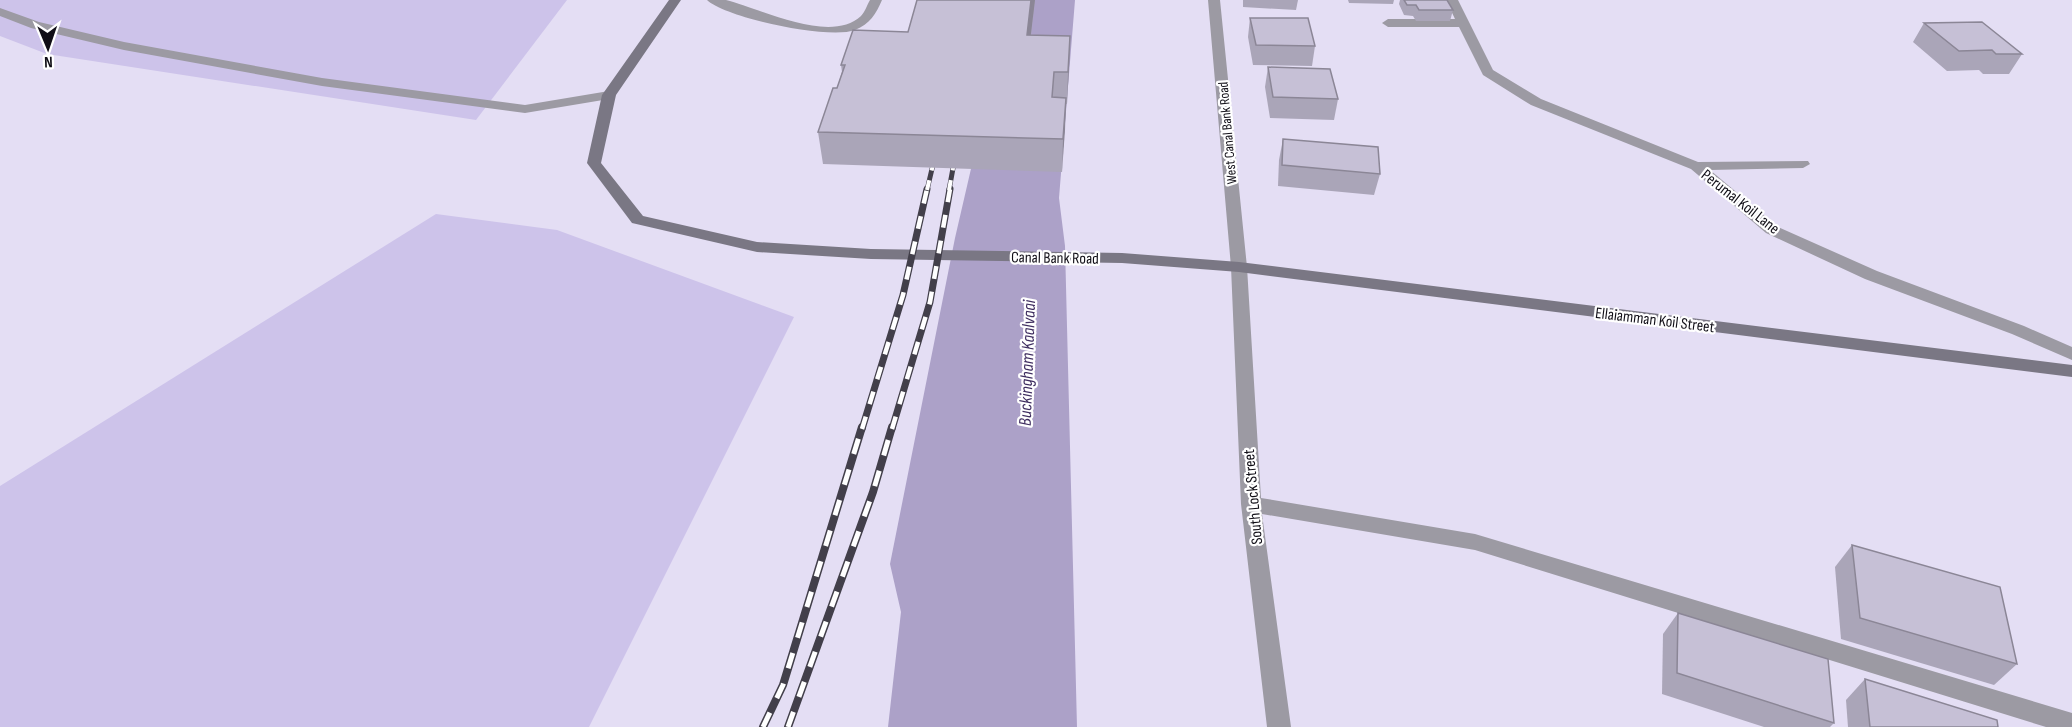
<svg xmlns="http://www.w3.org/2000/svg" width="2072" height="727" viewBox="0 0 2072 727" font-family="'Sofia Sans Condensed',sans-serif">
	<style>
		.green { fill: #cdc3ea }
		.water { fill: #aca1c8 }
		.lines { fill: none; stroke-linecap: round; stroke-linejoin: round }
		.lane { fill: #9c9aa3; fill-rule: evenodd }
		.street { fill: #9c9aa3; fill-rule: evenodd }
		.secondary { fill: #7a7784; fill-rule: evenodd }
		.rail-far2-casing { stroke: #423f4a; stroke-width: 5 }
		.rail-far1-casing { stroke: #423f4a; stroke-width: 7 }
		.rail-casing { stroke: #423f4a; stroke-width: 8 }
		.rail-far2 { stroke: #fff; stroke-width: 4; stroke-dasharray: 10; stroke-linecap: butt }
		.rail-far1 { stroke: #fff; stroke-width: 4.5; stroke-dasharray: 13; stroke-linecap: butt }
		.rail { stroke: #fff; stroke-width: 5; stroke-dasharray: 16; stroke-linecap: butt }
		.wall { fill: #aaa5b8 }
		.shaded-wall { fill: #8b8696 }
		.building { fill: #c6c0d6; stroke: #8b8696; stroke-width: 1.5 }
		.labels { text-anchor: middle; stroke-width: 4.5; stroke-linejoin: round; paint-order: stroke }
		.far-street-label { font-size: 14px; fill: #100e16; stroke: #fff }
		.street-label { font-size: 16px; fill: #100e16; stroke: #fff }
		.water-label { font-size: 18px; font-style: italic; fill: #3f2e60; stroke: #fff }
	</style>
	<rect width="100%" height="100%" fill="#e4def4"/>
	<g class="green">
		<path d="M 0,0 L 567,0 L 476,120 L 47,54 L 0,36 Z"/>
		<path d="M 436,214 L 557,230 L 794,317 L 589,727 L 0,727 L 0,486 Z"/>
	</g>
	<path class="water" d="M 1010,0 L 1075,0 L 1059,198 L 1065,246 L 1077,727 L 888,727 L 901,612 L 890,564 L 955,238 Z"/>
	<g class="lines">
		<path class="lane" d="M 0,8 L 39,22 L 124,42 L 322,78 L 525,105 L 609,91 L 616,95 L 609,99 L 525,113 L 322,86 L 124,50 L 31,28 L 0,16 Z"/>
		<g class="street">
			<path d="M 707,0 C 713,0 720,0 726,0 C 759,8 830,45 861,16 C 865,12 867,5 870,0 L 882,0 C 876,14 870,24 855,30 C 829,40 726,18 707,0 Z"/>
			<path d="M 1208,0 L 1220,0 L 1247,267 L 1261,498 L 1475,534 L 2072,713 L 2072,727 L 2046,727 L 1475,550 L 1262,514 L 1291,727 L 1267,727 L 1241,504 L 1231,267 Z"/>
			<path d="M 1446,0 L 1458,0 L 1493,70 L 1541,99 L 1698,162 L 1808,161 L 1810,164 L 1803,168 L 1710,170 L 1778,227 L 1877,271 L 2024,326 L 2072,347 L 2072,360 L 2012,334 L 1865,279 L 1766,233 L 1691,169 L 1531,105 L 1483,75 L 1459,27 L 1388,27 L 1382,23 L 1388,19 L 1455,19 Z"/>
		</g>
		<path class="secondary" d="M 669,0 L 681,0 L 616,95 L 601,163 L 643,216 L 757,242 L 871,249 L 1122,253 L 1239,262 L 2072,365 L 2072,377 L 1239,272 L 1122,263 L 871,259 L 757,252 L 632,223 L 587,163 L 602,95 Z"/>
		<defs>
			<g id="rail-far2">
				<path d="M 927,190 L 936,152"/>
				<path d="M 949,190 L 956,152"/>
			</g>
			<g id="rail-far1">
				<path d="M 862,429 L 903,295 L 927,189"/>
				<path d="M 892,429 L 930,302 L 950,189"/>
			</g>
			<g id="rail">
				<path d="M 763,727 L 783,685 L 862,427"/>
				<path d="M 788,727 L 873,492 L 892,427"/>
			</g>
		</defs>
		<use href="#rail-far2" class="rail-far2-casing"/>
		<use href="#rail-far1" class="rail-far1-casing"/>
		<use href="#rail" class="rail-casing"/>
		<use href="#rail-far2" class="rail-far2"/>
		<use href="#rail-far1" class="rail-far1"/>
		<use href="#rail" class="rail"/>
	</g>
	<g class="wall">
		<path d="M 917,0 L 1035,0 L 1031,35 L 1070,36 L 1069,67 L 1067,104 L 1065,104 L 1062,172 L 823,164 L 818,132 L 837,88 L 842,72 L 841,65 L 908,32 Z"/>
		<path d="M 1243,0 L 1298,0 L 1296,10 L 1243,7 Z"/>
		<path d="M 1348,0 L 1394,0 L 1393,4 L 1349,3 Z"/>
		<path d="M 1400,0 L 1447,0 L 1453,10 L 1450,21 L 1416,21 L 1413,16 L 1404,15 L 1399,4 Z"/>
		<path d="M 1250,18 L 1315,46 L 1312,66 L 1253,65 L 1248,37 Z"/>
		<path d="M 1924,23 L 2022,54 L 2009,74 L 1983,74 L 1979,70 L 1947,71 L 1913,42 Z"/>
		<path d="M 1268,67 L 1338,99 L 1334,120 L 1270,118 L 1265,87 Z"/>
		<path d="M 1283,139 L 1380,174 L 1374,195 L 1278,186 L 1279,160 Z"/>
		<path d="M 1852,545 L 2017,664 L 1994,685 L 1841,639 L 1835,567 Z"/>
		<path d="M 1678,613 L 1834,723 L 1830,727 L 1764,727 L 1662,694 L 1663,634 Z"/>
		<path d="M 1865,679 L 1998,727 L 1848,727 L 1846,700 Z"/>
	</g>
	<g class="shaded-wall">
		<path d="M 1031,0 L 1035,0 L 1027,66 L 1027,35 Z"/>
		<path d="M 1070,36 L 1069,67 L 1067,104 L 1068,72 Z"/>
		<path d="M 1066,98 L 1065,130 L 1062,172 L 1063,139 Z"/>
	</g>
	<g class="building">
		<path d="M 917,0 L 1031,0 L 1027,35 L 1070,36 L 1068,72 L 1054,72 L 1052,97 L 1066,98 L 1063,139 L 818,132 L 833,88 L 837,88 L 845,65 L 841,65 L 853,30 L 908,32 Z"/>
		<path d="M 1404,0 L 1447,0 L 1453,10 L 1419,10 L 1416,5 L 1407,5 Z"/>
		<path d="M 1250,18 L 1308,18 L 1315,46 L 1256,45 Z"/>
		<path d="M 1982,22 L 2022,54 L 1996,54 L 1992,50 L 1959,51 L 1924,23 Z"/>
		<path d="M 1268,67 L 1330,69 L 1338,99 L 1273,97 Z"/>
		<path d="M 1283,139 L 1378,147 L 1380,174 L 1282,165 Z"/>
		<path d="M 1852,545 L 2000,587 L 2017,664 L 1860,618 Z"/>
		<path d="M 1678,613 L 1828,659 L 1834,723 L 1677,673 Z"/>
		<path d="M 1865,679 L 1997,720 L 1998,727 L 1870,727 Z"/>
	</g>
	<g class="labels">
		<g class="far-street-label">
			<text transform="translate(1227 133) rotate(-95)" y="5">West Canal Bank Road</text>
		</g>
		<g class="street-label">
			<text transform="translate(1741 201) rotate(38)" y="6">Perumal Koil Lane</text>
			<text transform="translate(1055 257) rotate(1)" y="6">Canal Bank Road</text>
			<text transform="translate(1655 319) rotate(7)" y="6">Ellaiamman Koil Street</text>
			<text transform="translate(1252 497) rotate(-95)" y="6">South Lock Street</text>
		</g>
		<g class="water-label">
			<text transform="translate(1027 363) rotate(-88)" y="6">Buckingham Kaalvaai</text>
		</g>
	</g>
	<g transform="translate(48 48) rotate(178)" stroke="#ffffff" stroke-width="4.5" paint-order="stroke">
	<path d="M0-4.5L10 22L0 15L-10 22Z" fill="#100e16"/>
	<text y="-9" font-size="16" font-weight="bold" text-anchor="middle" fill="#100e16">N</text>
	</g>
</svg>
